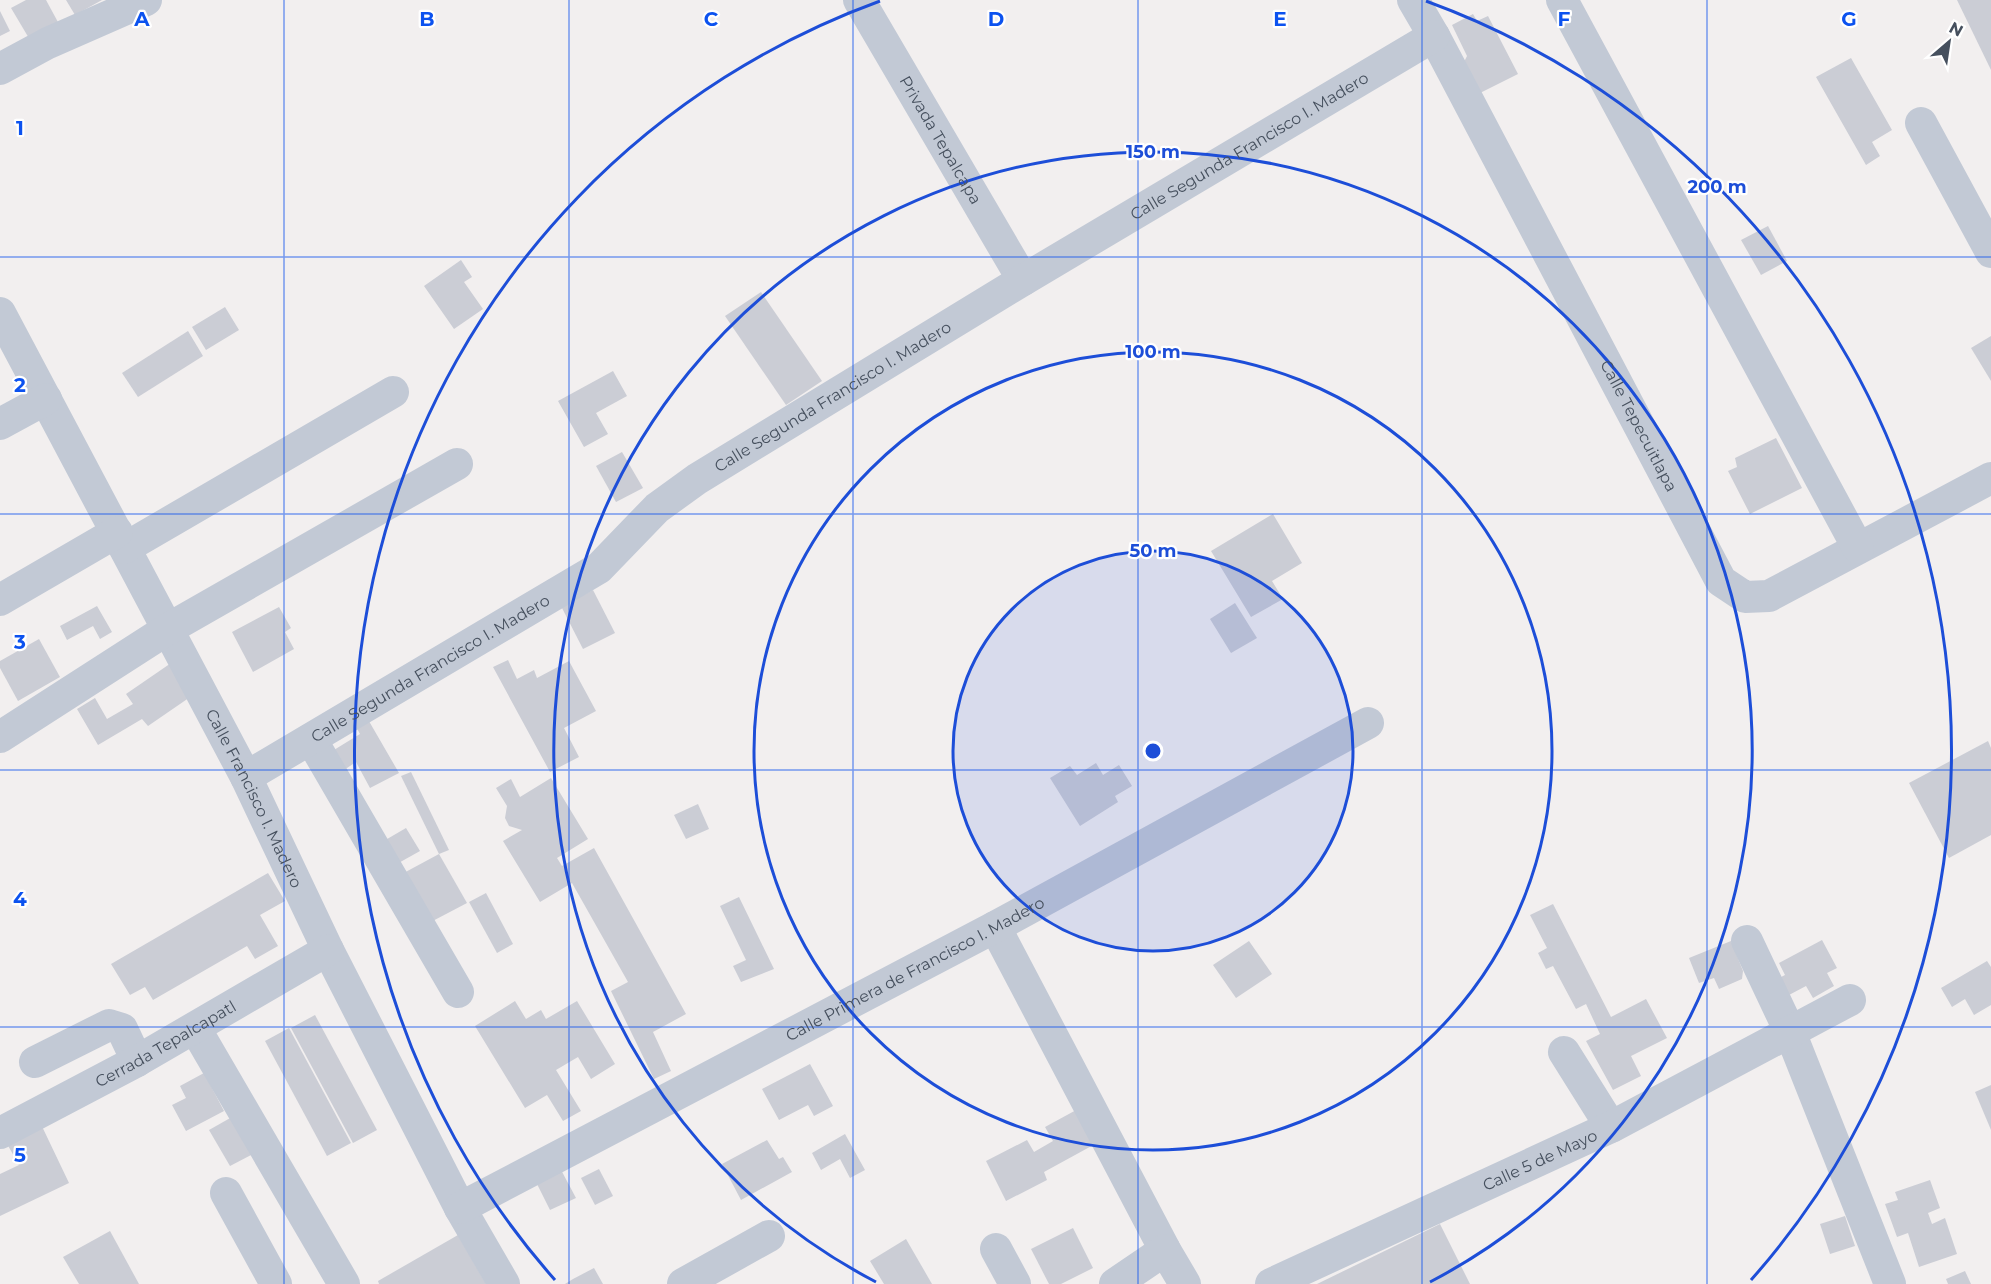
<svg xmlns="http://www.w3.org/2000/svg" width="1991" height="1284" viewBox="0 0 1991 1284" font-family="Montserrat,sans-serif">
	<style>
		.building { fill: #cbcdd5 }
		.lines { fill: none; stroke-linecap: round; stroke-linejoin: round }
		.minor { stroke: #c2c9d5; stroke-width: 32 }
		.grid { fill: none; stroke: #0c52ef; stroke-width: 1.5; stroke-opacity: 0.55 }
		.ring { fill: none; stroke: #1d4ed8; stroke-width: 3 }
		.labels { text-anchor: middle; stroke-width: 4.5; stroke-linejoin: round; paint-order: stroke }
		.street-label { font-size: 16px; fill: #46505e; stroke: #fff }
		.grid-label { font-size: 20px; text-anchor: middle; font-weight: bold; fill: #0c52ef; stroke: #fff; stroke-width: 4.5; stroke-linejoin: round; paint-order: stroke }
		.centre { fill: #1d4ed8; stroke: #fff; stroke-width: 3 }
		.ring-label { font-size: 18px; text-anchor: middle; font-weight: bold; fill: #1d4ed8; stroke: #fff; stroke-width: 4.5; stroke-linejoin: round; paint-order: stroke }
	</style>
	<rect width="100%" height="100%" fill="#f2efef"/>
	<g class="building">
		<path d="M 26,0 L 46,0 L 59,24 L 30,40 L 11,8 Z"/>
		<path d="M 66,0 L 102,0 L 75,15 Z"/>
		<path d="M 1957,0 L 1991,0 L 1991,70 Z"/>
		<path d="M 0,11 L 10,31 L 0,36 Z"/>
		<path d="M 1473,14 L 1477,21 L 1488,16 L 1518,74 L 1478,94 L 1463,64 L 1467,56 L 1452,25 Z"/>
		<path d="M 1851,58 L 1892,130 L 1872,142 L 1880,156 L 1866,165 L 1816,77 Z"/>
		<path d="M 1768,226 L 1787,261 L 1761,275 L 1741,240 Z"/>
		<path d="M 461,260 L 472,277 L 464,282 L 483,309 L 454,329 L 424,286 Z"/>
		<path d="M 761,292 L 822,381 L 786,405 L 725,316 Z"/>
		<path d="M 225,307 L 239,330 L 206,350 L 192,327 Z"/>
		<path d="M 188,331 L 203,356 L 138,397 L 122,373 Z"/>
		<path d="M 1991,336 L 1991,381 L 1971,348 Z"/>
		<path d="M 613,371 L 627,396 L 596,413 L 608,434 L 584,447 L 558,401 Z"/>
		<path d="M 1776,438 L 1802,488 L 1750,514 L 1728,471 L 1737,467 L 1735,458 Z"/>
		<path d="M 622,452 L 643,488 L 616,502 L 596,466 Z"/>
		<path d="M 1273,514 L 1302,563 L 1272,581 L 1283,599 L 1251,617 L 1211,551 Z"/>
		<path d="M 593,590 L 615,633 L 583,649 L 561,606 Z"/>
		<path d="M 1235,603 L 1257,638 L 1231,653 L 1210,619 Z"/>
		<path d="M 97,606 L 112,632 L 100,639 L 93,626 L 67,640 L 60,626 Z"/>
		<path d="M 279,607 L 291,628 L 285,632 L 294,649 L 253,672 L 232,632 Z"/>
		<path d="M 39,639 L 60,677 L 18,701 L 0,668 L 0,661 Z"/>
		<path d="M 508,660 L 517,679 L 534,670 L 537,678 L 569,661 L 596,711 L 564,728 L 579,757 L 550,772 L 493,667 Z"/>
		<path d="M 174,661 L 196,693 L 148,726 L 142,719 L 98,745 L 77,709 L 95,698 L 107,719 L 133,704 L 126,694 Z"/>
		<path d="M 366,716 L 399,773 L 370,788 L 356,762 L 341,772 L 329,753 L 360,734 L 354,723 Z"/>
		<path d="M 1988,741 L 1991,748 L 1991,835 L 1949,858 L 1909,783 Z"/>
		<path d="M 1096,763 L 1103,775 L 1119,765 L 1132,786 L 1115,796 L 1118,802 L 1080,826 L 1050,778 L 1070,766 L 1077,775 Z"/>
		<path d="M 411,772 L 449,850 L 439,854 L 401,776 Z"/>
		<path d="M 551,778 L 588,839 L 557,858 L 562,866 L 594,848 L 686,1014 L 653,1032 L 671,1071 L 654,1079 L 611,991 L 628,982 L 572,883 L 540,902 L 503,841 L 522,830 L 509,826 L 505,818 L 507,806 L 496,788 L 511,779 L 520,797 Z"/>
		<path d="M 698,804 L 709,829 L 686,839 L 674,815 Z"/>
		<path d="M 406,828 L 420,851 L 395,865 L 382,842 Z"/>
		<path d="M 439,854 L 467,903 L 427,924 L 400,875 Z"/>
		<path d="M 268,873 L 285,901 L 260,915 L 278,946 L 255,959 L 247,946 L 153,1000 L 145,987 L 130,995 L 111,964 Z"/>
		<path d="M 486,893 L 513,944 L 497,953 L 469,902 Z"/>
		<path d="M 739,897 L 774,969 L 741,982 L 733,966 L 746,960 L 720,906 Z"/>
		<path d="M 1553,904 L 1611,1017 L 1646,999 L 1667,1038 L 1631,1056 L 1641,1076 L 1613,1090 L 1586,1041 L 1600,1034 L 1586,1004 L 1576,1009 L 1553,966 L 1546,969 L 1538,953 L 1547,948 L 1530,915 Z"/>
		<path d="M 1822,940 L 1837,968 L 1827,973 L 1834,986 L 1813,998 L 1806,986 L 1789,995 L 1779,978 L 1785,975 L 1779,963 Z"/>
		<path d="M 1249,941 L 1272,974 L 1236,998 L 1213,965 Z"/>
		<path d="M 1731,941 L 1743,971 L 1742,979 L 1719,989 L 1714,978 L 1699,983 L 1689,958 Z"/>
		<path d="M 1987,961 L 1991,967 L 1991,1005 L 1974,1015 L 1965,999 L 1952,1007 L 1941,988 Z"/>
		<path d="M 515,1001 L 526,1019 L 541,1010 L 546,1019 L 577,1001 L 615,1064 L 591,1079 L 578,1057 L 556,1070 L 581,1111 L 563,1121 L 547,1095 L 525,1108 L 475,1026 Z"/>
		<path d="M 315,1015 L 377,1130 L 353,1143 L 291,1028 Z"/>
		<path d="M 289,1028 L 351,1143 L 327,1156 L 265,1041 Z"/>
		<path d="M 810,1064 L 833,1106 L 814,1116 L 808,1105 L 779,1120 L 762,1089 Z"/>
		<path d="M 204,1073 L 224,1111 L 186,1131 L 172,1105 L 186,1098 L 180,1086 Z"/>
		<path d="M 1991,1085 L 1991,1130 L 1975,1092 Z"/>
		<path d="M 1078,1109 L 1097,1143 L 1044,1172 L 1047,1180 L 1006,1201 L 986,1161 L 1027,1140 L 1034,1152 L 1053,1141 L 1045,1127 Z"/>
		<path d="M 232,1117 L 253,1154 L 230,1166 L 209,1130 Z"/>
		<path d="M 38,1118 L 69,1183 L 0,1216 L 0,1174 L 19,1165 L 2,1135 Z"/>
		<path d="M 845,1134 L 865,1170 L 850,1178 L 840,1159 L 821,1170 L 812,1153 Z"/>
		<path d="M 767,1140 L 779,1159 L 783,1157 L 792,1172 L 741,1200 L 722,1164 Z"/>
		<path d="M 560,1168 L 576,1198 L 550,1210 L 535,1180 Z"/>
		<path d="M 599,1169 L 613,1196 L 595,1205 L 581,1178 Z"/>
		<path d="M 1930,1180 L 1940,1208 L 1928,1213 L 1932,1224 L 1945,1218 L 1957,1254 L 1919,1267 L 1908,1233 L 1897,1237 L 1885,1204 L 1898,1200 L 1895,1192 Z"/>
		<path d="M 1845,1216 L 1855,1246 L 1830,1254 L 1820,1224 Z"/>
		<path d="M 1440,1224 L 1470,1284 L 1317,1284 Z"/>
		<path d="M 1073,1228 L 1093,1268 L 1061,1284 L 1049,1284 L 1031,1249 Z"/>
		<path d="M 110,1231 L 139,1284 L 79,1284 L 63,1257 Z"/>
		<path d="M 458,1235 L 486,1284 L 379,1284 L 378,1281 Z"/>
		<path d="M 906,1239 L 932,1284 L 884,1284 L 870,1261 Z"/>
		<path d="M 594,1268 L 603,1284 L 565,1284 L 573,1279 Z"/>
		<path d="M 1965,1271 L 1971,1284 L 1948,1284 L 1946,1279 Z"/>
	</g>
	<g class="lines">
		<g class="minor">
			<path id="s1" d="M 859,0 L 1023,280"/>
			<path id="s2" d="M 1413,0 L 1434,36 L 1721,581 L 1745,597 L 1769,596 L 1991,478"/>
			<path d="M 1562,0 L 1858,548"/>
			<path d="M 0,69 L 48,43 L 146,0"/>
			<path d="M 1921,123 L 1991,252"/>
			<path id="s3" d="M 0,313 L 246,777 L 328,950 L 460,1208 L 504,1284"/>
			<path d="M 0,424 L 46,399"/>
			<path d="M 125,548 L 393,392"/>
			<path d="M 0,600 L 117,532"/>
			<path d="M 0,737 L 168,629 L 457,464"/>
			<path d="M 311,739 L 458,992"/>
			<path id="s4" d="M 246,777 L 599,568 L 657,508 L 697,479 L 1023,280 L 1434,36"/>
			<path d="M 995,927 L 1165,1250 L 1185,1284"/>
			<path d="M 1747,941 L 1790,1032 L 1890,1284"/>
			<path d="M 195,1028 L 344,1284"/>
			<path d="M 1564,1052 L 1611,1127"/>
			<path d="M 35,1062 L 109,1025 L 122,1029 L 137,1061"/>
			<path id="s5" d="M 0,1133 L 137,1061 L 328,950"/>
			<path d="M 226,1193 L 276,1284"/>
			<path id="s6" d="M 460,1208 L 995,927 L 1368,723"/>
			<path d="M 996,1249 L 1015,1284"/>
			<path d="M 683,1284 L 769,1236"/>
			<path d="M 1115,1284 L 1165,1250"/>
			<path id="s7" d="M 1271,1284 L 1611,1127 L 1850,1000"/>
		</g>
	</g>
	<path class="grid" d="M 284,0 L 284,1284M 569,0 L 569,1284M 853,0 L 853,1284M 1138,0 L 1138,1284M 1422,0 L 1422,1284M 1707,0 L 1707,1284M 0,257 L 1991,257M 0,514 L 1991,514M 0,770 L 1991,770M 0,1027 L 1991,1027"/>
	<circle cx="1153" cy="751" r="200" fill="#1d4ed8" fill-opacity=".12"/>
	<g class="ring">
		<circle cx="1153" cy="751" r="200"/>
		<circle cx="1153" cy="751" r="399"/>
		<path d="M876 1282A599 599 0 1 1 1430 1282"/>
		<path d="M555 1280A798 798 0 0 1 880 1M1426 1A798 798 0 0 1 1751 1280"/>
	</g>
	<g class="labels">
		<g class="street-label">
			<text dy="6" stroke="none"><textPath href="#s1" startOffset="162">Privada Tepalcapa</textPath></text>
			<text dy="6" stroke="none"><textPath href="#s4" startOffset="1188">Calle Segunda Francisco I. Madero</textPath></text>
			<text dy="6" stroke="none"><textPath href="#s4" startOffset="702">Calle Segunda Francisco I. Madero</textPath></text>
			<text dy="6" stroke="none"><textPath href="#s2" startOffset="482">Calle Tepecuitlapa</textPath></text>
			<text dy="6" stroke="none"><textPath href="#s4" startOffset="214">Calle Segunda Francisco I. Madero</textPath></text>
			<text dy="6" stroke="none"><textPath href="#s3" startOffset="548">Calle Francisco I. Madero</textPath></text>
			<text dy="6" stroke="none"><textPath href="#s6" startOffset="514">Calle Primera de Francisco I. Madero</textPath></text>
			<text dy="6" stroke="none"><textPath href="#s5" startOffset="188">Cerrada Tepalcapatl</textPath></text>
			<text dy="6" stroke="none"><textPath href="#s7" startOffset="296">Calle 5 de Mayo</textPath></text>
		</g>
	</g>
	<g class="grid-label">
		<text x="142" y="26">A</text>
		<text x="427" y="26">B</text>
		<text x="711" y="26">C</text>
		<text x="996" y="26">D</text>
		<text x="1280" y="26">E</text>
		<text x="1564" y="26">F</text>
		<text x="1849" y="26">G</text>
		<text x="20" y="135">1</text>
		<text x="20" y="392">2</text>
		<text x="20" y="649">3</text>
		<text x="20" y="906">4</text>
		<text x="20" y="1162">5</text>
	</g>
	<circle cx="1153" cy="751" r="9" class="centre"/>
	<g class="ring-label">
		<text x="1153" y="158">150 m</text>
		<text x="1717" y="193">200 m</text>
		<text x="1153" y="358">100 m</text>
		<text x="1153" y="557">50 m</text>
	</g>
	<g transform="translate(1949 42) rotate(29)" stroke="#ffffff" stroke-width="4.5" paint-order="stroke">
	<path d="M0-4.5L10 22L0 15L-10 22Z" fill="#46505e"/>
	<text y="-9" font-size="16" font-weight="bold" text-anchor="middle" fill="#46505e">N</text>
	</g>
</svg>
